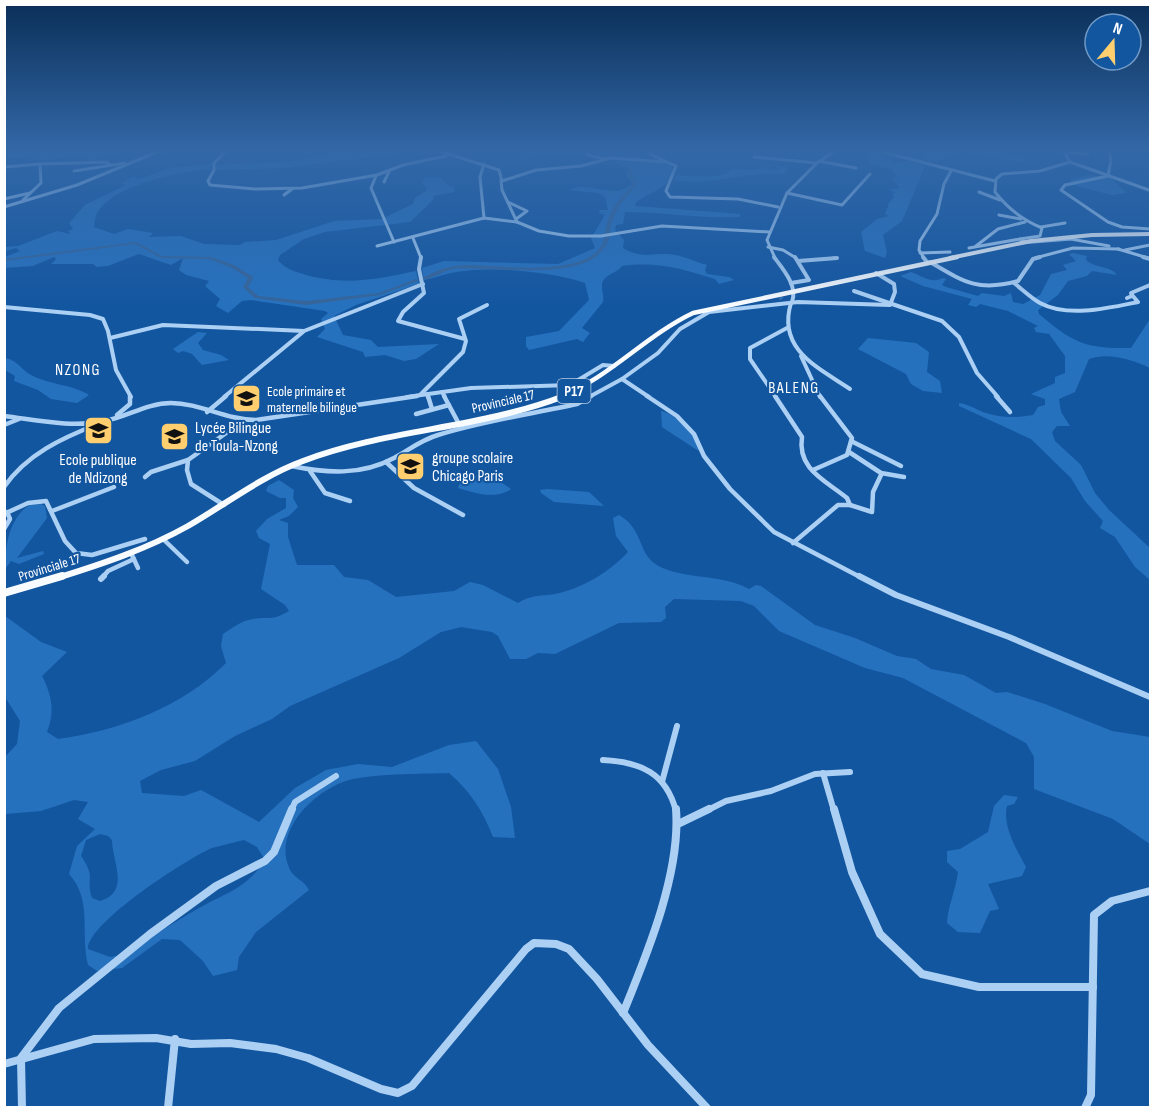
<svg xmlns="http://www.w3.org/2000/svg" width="1155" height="1112" viewBox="0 0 1155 1112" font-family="'Sofia Sans Condensed',sans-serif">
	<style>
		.green { fill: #2671be; fill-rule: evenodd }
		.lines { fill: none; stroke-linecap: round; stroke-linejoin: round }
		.river { fill: #36659a; fill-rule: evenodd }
		.minor-tunnel { stroke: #366fae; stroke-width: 4; stroke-dasharray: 4 1.5; stroke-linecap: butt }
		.minor-far4 { stroke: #acd0f4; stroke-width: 3 }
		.minor-far3 { stroke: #acd0f4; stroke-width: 4 }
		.minor-far2 { stroke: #acd0f4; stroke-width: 4.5 }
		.minor-far1 { stroke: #acd0f4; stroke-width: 6 }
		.minor { stroke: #acd0f4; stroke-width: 8 }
		.major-far3 { stroke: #f9fcff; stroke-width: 4 }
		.major-far2 { stroke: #f9fcff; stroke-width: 4.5 }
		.major-far1 { stroke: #f9fcff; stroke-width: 6 }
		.major { stroke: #f9fcff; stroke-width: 8 }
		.labels { text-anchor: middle; stroke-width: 4.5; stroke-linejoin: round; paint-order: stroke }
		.far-poi-label { font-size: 14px; fill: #fff; stroke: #1356a0; text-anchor: start }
		.far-street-label { font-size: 14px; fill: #fff; stroke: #1356a0 }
		.shield { fill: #1356a0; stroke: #b8cce2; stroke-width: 1.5 }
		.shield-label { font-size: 15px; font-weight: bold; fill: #fff }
		.far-quarter-label { font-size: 16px; letter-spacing: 1.5px; fill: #fff; stroke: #1356a0 }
		.poi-label { font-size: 16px; fill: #fff; stroke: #1356a0; text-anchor: start }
	</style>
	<rect width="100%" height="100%" fill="#1356a0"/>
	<g class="green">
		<path d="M 82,150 L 119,152 L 94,157 L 101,159 L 93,161 L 74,155 L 50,160 L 5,157 L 5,152 C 30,150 54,156 82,150 Z"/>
		<path d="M 523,150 L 612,150 L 626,157 L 638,152 L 644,161 L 638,161 L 666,162 L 672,166 C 675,187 651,191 636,202 L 635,206 L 740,214 L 740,217 C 701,219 665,212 625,212 L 623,224 L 616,225 L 615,230 L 624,240 L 623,248 C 645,261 659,250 680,256 C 689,258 698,263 707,265 L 705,270 L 707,274 L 729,277 L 734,280 L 719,284 L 715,279 C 683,269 657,261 622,266 C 617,274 602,274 602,286 C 602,292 604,296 603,302 L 582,328 L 590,333 L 583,342 L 577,339 L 529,350 L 526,346 L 526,337 L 559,331 L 589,300 L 585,283 C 551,271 491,266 456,272 C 445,274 435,278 424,280 L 422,268 L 444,261 L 558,264 L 595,248 L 591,238 L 605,215 L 599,213 L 600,210 L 608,210 L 605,197 L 598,193 L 569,190 C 589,179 612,201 632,184 L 626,175 L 630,169 L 591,152 L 540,153 L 524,160 L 516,158 L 531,153 L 520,151 Z"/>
		<path d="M 936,150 L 996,150 L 1025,158 L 1024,162 L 1016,162 L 964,151 L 954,153 L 937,161 L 921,160 Z"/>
		<path d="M 396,151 L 391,155 L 284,168 L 216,170 L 216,165 L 293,161 L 334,153 Z"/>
		<path d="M 870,151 L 885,156 L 893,163 L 912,161 L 925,166 L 902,221 L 883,235 L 887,252 L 885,258 L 865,251 L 861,232 L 877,219 L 889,216 L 885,214 L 889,203 L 894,197 L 892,193 L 897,193 L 888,189 L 897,189 L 899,186 L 892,179 L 898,177 L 892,172 L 893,169 L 872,165 L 865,157 Z"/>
		<path d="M 211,164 L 210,169 C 181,171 113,185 97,213 C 95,216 95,223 94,227 L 114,234 L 128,229 L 153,233 L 149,237 L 181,236 L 204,244 L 240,245 L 245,242 L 276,240 L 334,221 L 382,219 L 413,204 L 415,198 L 427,190 L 422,182 L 426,177 L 440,178 L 449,186 L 454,187 L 454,192 L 434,196 L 433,200 L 410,222 L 325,232 L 304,239 L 280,255 L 278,260 C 286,270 295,271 306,275 C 346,286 378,279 416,271 L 419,284 L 356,305 L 334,316 L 343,335 L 371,340 L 378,347 L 439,344 L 416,359 L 404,361 L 385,355 L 365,357 L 363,352 L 317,337 L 325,329 L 321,319 L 328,313 L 325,311 L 251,300 L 242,301 L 228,313 L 216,306 L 220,299 L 205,286 L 209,281 L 186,275 L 179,270 L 183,258 L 171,265 L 139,254 L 108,266 L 97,267 L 93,264 L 51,264 L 56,259 L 54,257 L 33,266 L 5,268 L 5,257 L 20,251 L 16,248 L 5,251 L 5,247 L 18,246 L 57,231 L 71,234 L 68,231 L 73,229 L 69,223 L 85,205 L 126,185 L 121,183 L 133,177 L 139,179 L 171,168 Z"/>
		<path d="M 775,165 L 787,168 L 785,174 C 748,171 711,186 674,180 L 676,175 C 689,176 726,180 732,169 L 756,170 L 759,168 L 780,171 Z"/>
		<path d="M 1092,175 L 1112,179 L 1126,193 L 1112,195 L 1069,184 L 1071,179 Z"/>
		<path d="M 1073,253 L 1087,256 L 1086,260 C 1096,269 1110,265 1117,275 L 1092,271 L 1087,276 L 1068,281 L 1058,295 L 1038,310 L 1039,314 C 1073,343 1086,349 1131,348 L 1150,319 L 1150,368 C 1134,360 1108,352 1089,359 L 1075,392 L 1059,399 L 1061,412 L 1070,426 L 1057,426 L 1052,432 L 1055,441 L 1081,465 L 1095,493 L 1109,510 L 1150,548 L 1150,580 L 1135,567 L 1115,537 L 1100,528 L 1103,521 L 1085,501 L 1071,478 L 1031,439 L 959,406 L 959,403 C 968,404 975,409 983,412 C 999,418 1016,418 1033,415 L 1038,407 L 1045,405 L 1045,399 L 1031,394 L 1055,383 L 1055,377 L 1065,373 L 1065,356 L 1049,334 L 1036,332 L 1034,328 L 1038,326 L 1008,311 L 980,304 L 976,307 L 968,305 L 972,299 L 923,286 L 900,276 L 911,272 C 923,276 930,284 943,278 L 946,279 L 942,285 L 946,287 L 978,296 L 982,293 L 1004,296 L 1011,293 L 1013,302 L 1023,304 L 1040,295 L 1051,274 L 1067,270 L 1063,265 L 1076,261 L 1069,254 Z"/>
		<path d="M 198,332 L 207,333 L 198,343 L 203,350 L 221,355 L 229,360 L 202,365 L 192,354 L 183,351 L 178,353 L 173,349 Z"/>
		<path d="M 868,338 L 916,343 L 929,352 L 927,372 L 940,381 L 942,393 L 923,391 L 911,384 L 906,374 L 858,349 Z"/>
		<path d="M 4,358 C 18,360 20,369 31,375 C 49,385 72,384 89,395 L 77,403 L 51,399 L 38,390 L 14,381 L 15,376 L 5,370 Z"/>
		<path d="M 661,411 C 677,414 694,435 701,449 L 697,450 L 662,427 Z"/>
		<path d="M 473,475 L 496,479 L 511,489 C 495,500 475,493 458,488 L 460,483 L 472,480 Z"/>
		<path d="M 279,480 L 294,490 L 293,498 L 298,507 L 289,516 L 279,520 L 288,523 L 288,537 L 297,565 L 334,565 L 344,577 L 368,580 L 396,597 L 454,591 L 470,582 L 483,585 L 518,603 C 530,595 541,596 555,594 C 581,589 610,572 628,552 L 616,536 L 613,518 L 619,515 C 643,529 638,551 654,563 C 676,580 721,573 749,589 L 756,585 L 761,586 L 815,625 L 855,638 L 897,656 L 916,659 L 931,669 L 964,675 L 996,693 L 1007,692 L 1045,704 L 1112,731 L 1150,737 L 1150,844 L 1113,819 L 1034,789 L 1034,757 L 1026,743 L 903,678 L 865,668 L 779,631 L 754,606 L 741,601 L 674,599 L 665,607 L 666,618 L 661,622 L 619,623 L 555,654 L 538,653 L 526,659 L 510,659 L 498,636 L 492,632 L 461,627 L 441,632 L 399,658 L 290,706 L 272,719 L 235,736 L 195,761 L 161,770 L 140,781 L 142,793 L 184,796 L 201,790 L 259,822 L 295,788 L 326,770 L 358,764 L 392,767 L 449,745 L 476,741 L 498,769 L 511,807 L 515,838 L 493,837 C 483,811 470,791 449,773 C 424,774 365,773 343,782 C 311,794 272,833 290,870 C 294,878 305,881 309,890 L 256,932 L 239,957 L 237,970 L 213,976 L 203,961 L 180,940 L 162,939 L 122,968 L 97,971 L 88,965 C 80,934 93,900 69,874 L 77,846 L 95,829 L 78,819 L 88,802 L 74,800 L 41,811 L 5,814 L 5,757 L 17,744 L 20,721 L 5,697 L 5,616 L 41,642 L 67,652 L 42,676 C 52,695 55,712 47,732 L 58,739 C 118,731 183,707 226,663 L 221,646 L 223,634 C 232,628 241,621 253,619 C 271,616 270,622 289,611 L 285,605 L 261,589 L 270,544 L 259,538 L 256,531 L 267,519 L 286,508 L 286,498 L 280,498 L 266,491 L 268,486 ZM 100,834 L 108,836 L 112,840 C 112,861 131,892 100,901 L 92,898 C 85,878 97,879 81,856 L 86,840 ZM 244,840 L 257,847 L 265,860 C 246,889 227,892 199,908 C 173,923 148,939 123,955 L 110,957 L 88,949 C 87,923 188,858 212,848 C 222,845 233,843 244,840 Z"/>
		<path d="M 547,489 L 589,492 L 604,506 L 554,502 L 541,493 L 540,490 Z"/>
		<path d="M 41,504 L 45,506 L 47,518 L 17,558 L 43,551 L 44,554 L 19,564 L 11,561 L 5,569 C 5,546 9,519 29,505 Z"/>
		<path d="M 1004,795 L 1018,797 L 1014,804 L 1007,806 C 1002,826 1017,850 1026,867 L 1022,876 L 988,884 L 999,909 L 990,911 L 980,933 L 958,932 L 947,923 C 948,905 956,890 958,872 L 947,862 L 947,851 L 960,849 L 988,832 L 994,806 Z"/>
	</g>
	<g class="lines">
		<g class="river">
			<path d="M 604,150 L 608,150 L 616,157 L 613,158 Z"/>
			<path d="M 615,158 L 617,158 L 631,167 L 632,176 L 637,184 C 627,196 616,207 612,222 C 609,229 611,238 607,244 C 605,247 601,252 598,255 C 569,280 491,266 453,269 C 443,271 430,281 421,279 C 429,274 440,269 450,267 C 462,264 474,265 486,266 C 518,267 567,273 594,254 C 608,243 603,231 609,217 C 614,204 624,194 633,184 L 628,176 L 628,168 L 615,160 Z"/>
			<path d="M 136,242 L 162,256 L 211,257 L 234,265 L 253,277 L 253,278 L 248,287 L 258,296 L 306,301 L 379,293 L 416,279 L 420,280 L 380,295 L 306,305 L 255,298 L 243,287 L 248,278 L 230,267 L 209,259 L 161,258 L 135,244 L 4,261 L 4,259 Z"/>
		</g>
		<path class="minor-tunnel" d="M 780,297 L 782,299"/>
		<g class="minor-far4">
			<path d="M 227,150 L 214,163 L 214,170 L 208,181 L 210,185 L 255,189 L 302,188 L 377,175 L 403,165 L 446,156 L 443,150"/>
			<path d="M 436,150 L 499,170 L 502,181 L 536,170 L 581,166 L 611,158 L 666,162"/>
			<path d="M 586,150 L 588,155 L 605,159"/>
			<path d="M 650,150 L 650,154 L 676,166 L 666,191 L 670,197 L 738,199 L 778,207"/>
			<path d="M 875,150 L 995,181"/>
			<path d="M 1109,150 L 1111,160 L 1108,176 L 1065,185 L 1061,190 L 1108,222 L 1122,227 L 1150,229"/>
			<path d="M 1066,152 L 1088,154"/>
			<path d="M 754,157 L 817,163"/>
			<path d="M 819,161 L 856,168"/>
			<path d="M 1070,162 L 1149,190"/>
			<path d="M 40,164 L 107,162 L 110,165"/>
			<path d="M 4,167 L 40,164 L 41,183 L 23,200"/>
			<path d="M 74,171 L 125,163"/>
			<path d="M 376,176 L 371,188 L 394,242"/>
			<path d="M 501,180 L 502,190 L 517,222"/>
			<path d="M 384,182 L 389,172"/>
			<path d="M 979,192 L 1000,200"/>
			<path d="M 787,193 L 842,205 L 870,174"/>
			<path d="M 284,195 L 292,189"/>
			<path d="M 4,199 L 30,193"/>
			<path d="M 508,202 L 527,211 L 516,219"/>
			<path d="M 4,207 L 77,185 L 162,150"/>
			<path d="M 999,215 L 1021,219"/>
			<path d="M 484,218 L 517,222 L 539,231 L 569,236 L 601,236 L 662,226 L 770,232"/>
			<path d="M 1041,227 L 1065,223"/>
			<path d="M 413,238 L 421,258"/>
			<path d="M 1025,242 L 1020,239 L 1040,236 L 1042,228 C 1023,220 1008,209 995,192 L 996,179 L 1002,174 L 1040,171 L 1070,162 L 1063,150"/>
			<path d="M 1021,243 L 1071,239 L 1109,246"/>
			<path d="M 377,246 L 484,218 L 480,177 L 484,164"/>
			<path d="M 976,246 L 998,229 L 1025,222"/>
			<path d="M 768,247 L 783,250 L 796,258"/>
			<path d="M 969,248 L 1020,239"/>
			<path d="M 1118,249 L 1148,258"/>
			<path d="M 1125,250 L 1150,245"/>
			<path d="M 920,253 L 950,252"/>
			<path d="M 775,258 L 767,240 L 787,193 L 817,163 L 836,150"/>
			<path d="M 833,258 L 837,258"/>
			<path d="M 924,258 L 919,250 L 920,241 L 937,214 L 944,184 L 951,171"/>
			<path d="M 1035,258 L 1073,248 L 1119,249"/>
		</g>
		<g class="minor-far3">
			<path d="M 421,257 L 419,269 L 424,293 L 403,312 L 398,321 L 465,339"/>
			<path d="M 774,257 C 783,269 798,286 792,302"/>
			<path d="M 923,257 L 927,262"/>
			<path d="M 1143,257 L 1150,259"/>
			<path d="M 798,261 L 837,258"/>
			<path d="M 930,262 C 964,282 978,292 1018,281 L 1033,259 L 1040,257"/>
			<path d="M 791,283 L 809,280 L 795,257"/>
			<path d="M 1014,283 C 1023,290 1031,298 1040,303 C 1068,318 1109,308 1138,302 L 1132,295"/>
			<path d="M 854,291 L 942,321 L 959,337 L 977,373 L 998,397"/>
			<path d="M 1127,298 L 1132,296 L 1131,293 L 1150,285"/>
			<path d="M 791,303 C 777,349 817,367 850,389"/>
			<path d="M 4,307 L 90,315 L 103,319 L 108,331 L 116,370 L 131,397"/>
			<path d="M 110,338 L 163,325 L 304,331 L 423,284"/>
			<path d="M 801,356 L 820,397"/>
			<path d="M 622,379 L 649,397"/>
			<path d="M 442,392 L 445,397"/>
			<path d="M 427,394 L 428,397"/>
			<path d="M 420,395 L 463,352 L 466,341 L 459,319 L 487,305"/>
			<path d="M 224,397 L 303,332"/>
			<path d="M 407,397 L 471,388 L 570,385 L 603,365 L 614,366"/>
			<path d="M 589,397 L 622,379 L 658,353 L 680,329 L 709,312 L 798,302 L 890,305 L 895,292 L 894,284 L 876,273"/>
			<path d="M 776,397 L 750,359 L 750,348 L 787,328"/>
		</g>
		<g class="minor-far2">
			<path d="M 428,396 L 432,409"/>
			<path d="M 444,396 L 459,424"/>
			<path d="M 647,396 L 677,416 L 694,434 L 704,456 L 730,489 L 774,532 L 862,578"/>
			<path d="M 775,396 L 802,437 C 797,469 825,480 847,498 L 850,505"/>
			<path d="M 996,396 L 1010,412"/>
			<path d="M 207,412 L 226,396"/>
			<path d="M 416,414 L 449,405"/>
			<path d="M 117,415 L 130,404 L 130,396"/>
			<path d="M 4,416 C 37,420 71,428 105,421 C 127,417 147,403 171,403 C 200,403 226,420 256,420 L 417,396"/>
			<path d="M 4,425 L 19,419"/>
			<path d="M 851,441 L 901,466"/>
			<path d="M 849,452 L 881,473 L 904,477"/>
			<path d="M 386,462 L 414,488 L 463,515"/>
			<path d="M 291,466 C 326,473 361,476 394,458 C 409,450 421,440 438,435 C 483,421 531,414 577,404 L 591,396"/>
			<path d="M 813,470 L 847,455 L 852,438 L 820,396"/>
			<path d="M 310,471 L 325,493 L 350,501"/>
			<path d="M 145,477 L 151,472 L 188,460"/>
			<path d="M 4,487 C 27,454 62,438 98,424"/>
			<path d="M 224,505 L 191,484 L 187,470 L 188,460 L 243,421"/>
			<path d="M 52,511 L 114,487"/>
			<path d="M 4,514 L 28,503 L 46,501 L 65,541 L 76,553 L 92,555 L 145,539"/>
			<path d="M 4,529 L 10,519 L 7,512"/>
			<path d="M 163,539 L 187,562"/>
			<path d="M 793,543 L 838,505 L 850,505 L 872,512 L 873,492 L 881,475"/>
			<path d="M 131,553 L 138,568"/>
			<path d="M 102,578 L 108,571 L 134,559"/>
		</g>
		<g class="minor-far1">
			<path d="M 859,576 L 896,595 L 1009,637 L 1150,697"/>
			<path d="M 101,579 L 104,576"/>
			<path d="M 603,760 C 641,762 666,773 676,811"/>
			<path d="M 823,773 L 834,811"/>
			<path d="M 662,782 L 677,726"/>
			<path d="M 291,811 L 295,802 L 336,776"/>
			<path d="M 706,811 L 726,801 L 771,791 L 815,774 L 850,772"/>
		</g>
		<g class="minor">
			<path d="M 834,809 L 852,872 L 880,934 L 922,974 L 979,987 L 1093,987"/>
			<path d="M 678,824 L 709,809"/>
			<path d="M 623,1013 C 647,954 681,873 676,809"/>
			<path d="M 4,1064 L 94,1039 L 156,1038 L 191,1044 L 230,1043 L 276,1049 L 308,1058 L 381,1089 L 398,1093 L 412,1086 L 526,949 L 534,943 L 556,944 L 569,949 L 597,979 L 648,1045 L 707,1108"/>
			<path d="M 22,1108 L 21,1058 L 59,1008 L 150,934 L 216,886 L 265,861 L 274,852 L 292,809"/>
			<path d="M 168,1108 L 175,1039"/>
			<path d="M 1085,1108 L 1091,1095 L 1094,915 L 1112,901 L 1150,891"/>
		</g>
		<path class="major-far3" d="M 950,258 L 1031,241 L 1092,235 L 1150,234"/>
		<path class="major-far2" d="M 560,397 C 609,378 645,336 693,313 L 957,257"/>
		<path class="major-far1" d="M 57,578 C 102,564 147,549 188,526 C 226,504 262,476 303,461 C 387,429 479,429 564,396"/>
		<path class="major" d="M 4,593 L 62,576"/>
	</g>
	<linearGradient id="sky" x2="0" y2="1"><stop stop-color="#0a2f58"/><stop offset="0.49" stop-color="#3368a7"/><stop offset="1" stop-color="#3368a7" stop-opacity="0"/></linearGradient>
	<rect width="1155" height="306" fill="url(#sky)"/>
	<defs>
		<symbol id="school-square" viewBox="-11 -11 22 22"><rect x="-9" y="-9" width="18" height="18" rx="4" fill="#ffcf6f" stroke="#1356a0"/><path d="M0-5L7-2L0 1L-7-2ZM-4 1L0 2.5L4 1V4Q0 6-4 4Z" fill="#111"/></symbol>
	</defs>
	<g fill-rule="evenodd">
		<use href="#school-square" x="230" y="382" width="33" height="33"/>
		<use href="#school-square" x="82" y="414" width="33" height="33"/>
		<use href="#school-square" x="158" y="420" width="33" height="33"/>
		<use href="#school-square" x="394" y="450" width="33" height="33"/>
	</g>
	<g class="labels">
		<g class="far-poi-label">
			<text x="267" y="396">Ecole primaire et<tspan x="267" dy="16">maternelle bilingue</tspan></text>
		</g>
		<g class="far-street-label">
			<text transform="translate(503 401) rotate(-13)" y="5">Provinciale 17</text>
			<text transform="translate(49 567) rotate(-17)" y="5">Provinciale 17</text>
		</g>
		<rect class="shield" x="557.5" y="379" width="33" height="24" rx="4.5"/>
		<g class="shield-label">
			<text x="574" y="396">P17</text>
		</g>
		<g class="far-quarter-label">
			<text x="78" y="375">NZONG</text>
			<text x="794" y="393">BALENG</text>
		</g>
		<g class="poi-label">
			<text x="195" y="433">Lycée Bilingue<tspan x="195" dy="18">de Toula-Nzong</tspan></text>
			<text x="432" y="463">groupe scolaire<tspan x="432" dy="18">Chicago Paris</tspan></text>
			<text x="98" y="465" text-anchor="middle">Ecole publique<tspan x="98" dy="18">de Ndizong</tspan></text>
		</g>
	</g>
	<rect width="1155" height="1112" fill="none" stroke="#ffffff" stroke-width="12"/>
	<g transform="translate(1113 42) rotate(19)"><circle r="28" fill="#1356a0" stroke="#719ac6" stroke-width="1.5"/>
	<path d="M0-4.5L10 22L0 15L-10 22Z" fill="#ffcf6f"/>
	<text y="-9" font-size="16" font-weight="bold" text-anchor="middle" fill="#ffffff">N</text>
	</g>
</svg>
